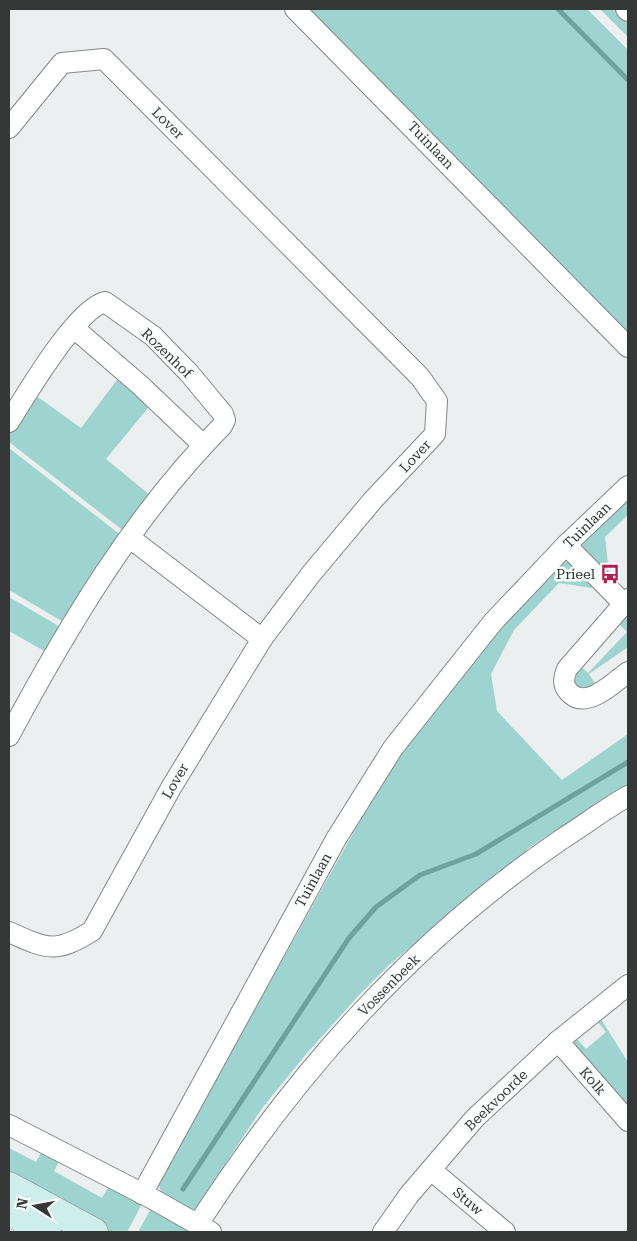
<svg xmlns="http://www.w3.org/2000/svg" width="637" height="1241" viewBox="0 0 637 1241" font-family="'Roboto Serif',serif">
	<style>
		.green { fill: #9ed4cf }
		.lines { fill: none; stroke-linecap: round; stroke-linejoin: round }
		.stream { stroke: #6da39e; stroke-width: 5 }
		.street-casing { stroke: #848887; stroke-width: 22 }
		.secondary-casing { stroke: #848887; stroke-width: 29 }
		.street { stroke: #fff; stroke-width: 20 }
		.secondary { stroke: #ceeeeb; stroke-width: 28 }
		.labels { text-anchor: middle; stroke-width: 5; stroke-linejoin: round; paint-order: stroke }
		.street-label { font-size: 14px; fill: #363737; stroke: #f9fdfc }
		.poi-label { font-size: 14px; fill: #363737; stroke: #f9fdfc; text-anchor: end }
	</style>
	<rect width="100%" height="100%" fill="#ecefef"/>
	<g class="green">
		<path d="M 307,9 L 587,9 L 628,50 L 628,335 Z"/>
		<path d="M 600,9 L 613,9 L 628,24 L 628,37 Z"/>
		<path d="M 119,377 L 152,403 L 106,459 L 150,495 L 125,532 L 9,442 L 9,435 L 35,395 L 81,428 Z"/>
		<path d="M 9,448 L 122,536 L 65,623 L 9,590 Z"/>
		<path d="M 628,497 L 628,515 L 605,537 L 609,573 L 607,573 L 583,548 L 582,540 Z"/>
		<path d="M 563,561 L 570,562 L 592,585 L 592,588 L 559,583 L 514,630 L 491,674 L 497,711 L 562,780 L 628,734 L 628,784 L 527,849 L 530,854 L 453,912 L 390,964 L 360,994 L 307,1053 L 263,1107 L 195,1209 L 185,1211 L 164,1200 L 158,1183 L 376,792 L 399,756 L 494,633 Z"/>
		<path d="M 9,597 L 62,628 L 46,652 L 9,631 Z"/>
		<path d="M 628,613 L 628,647 L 589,674 L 596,685 L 585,690 L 574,686 L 572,674 L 579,665 L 588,673 L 627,632 L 618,623 Z"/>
		<path d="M 599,1016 L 628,1062 L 628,1113 L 573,1046 L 575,1037 L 586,1049 L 606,1032 L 596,1020 Z"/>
		<path d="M 9,1148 L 36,1162 L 43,1149 L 61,1158 L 54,1171 L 102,1198 L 110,1184 L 143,1202 L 127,1232 L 104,1232 L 9,1182 Z"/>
		<path d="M 152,1207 L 195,1232 L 138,1232 Z"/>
	</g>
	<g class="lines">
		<g class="stream">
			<path d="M 558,9 L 628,80"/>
			<path d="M 183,1189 L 349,938 L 376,907 L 420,875 L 476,854 L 628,762"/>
		</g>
		<defs>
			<g id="street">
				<path d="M 295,9 L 628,347"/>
				<path d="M 626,9 L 628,11"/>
				<path d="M 9,128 L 62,63 L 104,59 L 420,377 L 437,401 L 435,434 L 373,500 L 311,574 L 262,639 L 172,786 L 92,931 C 55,954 47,949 9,932"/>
				<path d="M 74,328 L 140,385 L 203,445"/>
				<path d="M 9,422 C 26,395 76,309 105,302 L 153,336 L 189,373 L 223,414 L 225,420 L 222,426 C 134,515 68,626 9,736"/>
				<path d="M 130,538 L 262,639"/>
				<path d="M 566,545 L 623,603"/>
				<path d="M 628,599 L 567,669 C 564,677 562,684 568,691 C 585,712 613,683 628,672"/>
				<path d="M 558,1041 L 628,1121"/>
				<path d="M 9,1125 L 151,1198 L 211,1232"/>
				<path d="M 431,1170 L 505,1232"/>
				<path d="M 142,1194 L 336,839 L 393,748 L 493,622 L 566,545 L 628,486"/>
				<path d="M 198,1224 C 296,1073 412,941 562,839 C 584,825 605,809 628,796"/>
				<path d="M 383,1232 L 409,1195 L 475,1118 L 558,1041 L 628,985"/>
			</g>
			<g id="secondary">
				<path d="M 9,1186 L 94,1232"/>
				<path d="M 9,1212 L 47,1232"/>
			</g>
		</defs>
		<use href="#street" class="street-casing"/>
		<use href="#secondary" class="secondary-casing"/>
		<use href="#street" class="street"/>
		<use href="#secondary" class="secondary"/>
	</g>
	<defs>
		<symbol id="bus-bare" viewBox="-9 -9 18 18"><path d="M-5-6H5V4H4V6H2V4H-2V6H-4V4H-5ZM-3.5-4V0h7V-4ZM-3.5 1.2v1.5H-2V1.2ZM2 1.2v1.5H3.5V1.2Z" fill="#b01f4f" stroke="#f9fdfc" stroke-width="2.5" paint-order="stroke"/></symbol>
	</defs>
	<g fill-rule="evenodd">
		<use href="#bus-bare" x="596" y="560" width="28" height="28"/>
	</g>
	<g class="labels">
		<g class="street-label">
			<text transform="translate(168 123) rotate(45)" y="5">Lover</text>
			<text transform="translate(431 145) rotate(46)" y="5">Tuinlaan</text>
			<text transform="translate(167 353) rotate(44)" y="5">Rozenhof</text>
			<text transform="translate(415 456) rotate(-47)" y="5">Lover</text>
			<text transform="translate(587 525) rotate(-44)" y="5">Tuinlaan</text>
			<text transform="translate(175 781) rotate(-60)" y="5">Lover</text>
			<text transform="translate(313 880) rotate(-61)" y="5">Tuinlaan</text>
			<text transform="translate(389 985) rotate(-45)" y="5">Vossenbeek</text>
			<text transform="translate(593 1081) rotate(49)" y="5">Kolk</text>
			<text transform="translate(496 1100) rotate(-44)" y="5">Beekvoorde</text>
			<text transform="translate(468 1201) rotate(40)" y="5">Stuw</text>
		</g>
		<g class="poi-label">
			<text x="595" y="579">Prieel</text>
		</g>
	</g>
	<rect width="637" height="1241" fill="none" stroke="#363737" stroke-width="20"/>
	<g transform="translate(35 1206) rotate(281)" stroke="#f9fdfc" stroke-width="4" paint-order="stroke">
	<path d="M0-4L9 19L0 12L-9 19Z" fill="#363737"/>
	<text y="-8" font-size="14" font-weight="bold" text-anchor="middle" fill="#363737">N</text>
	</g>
</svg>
